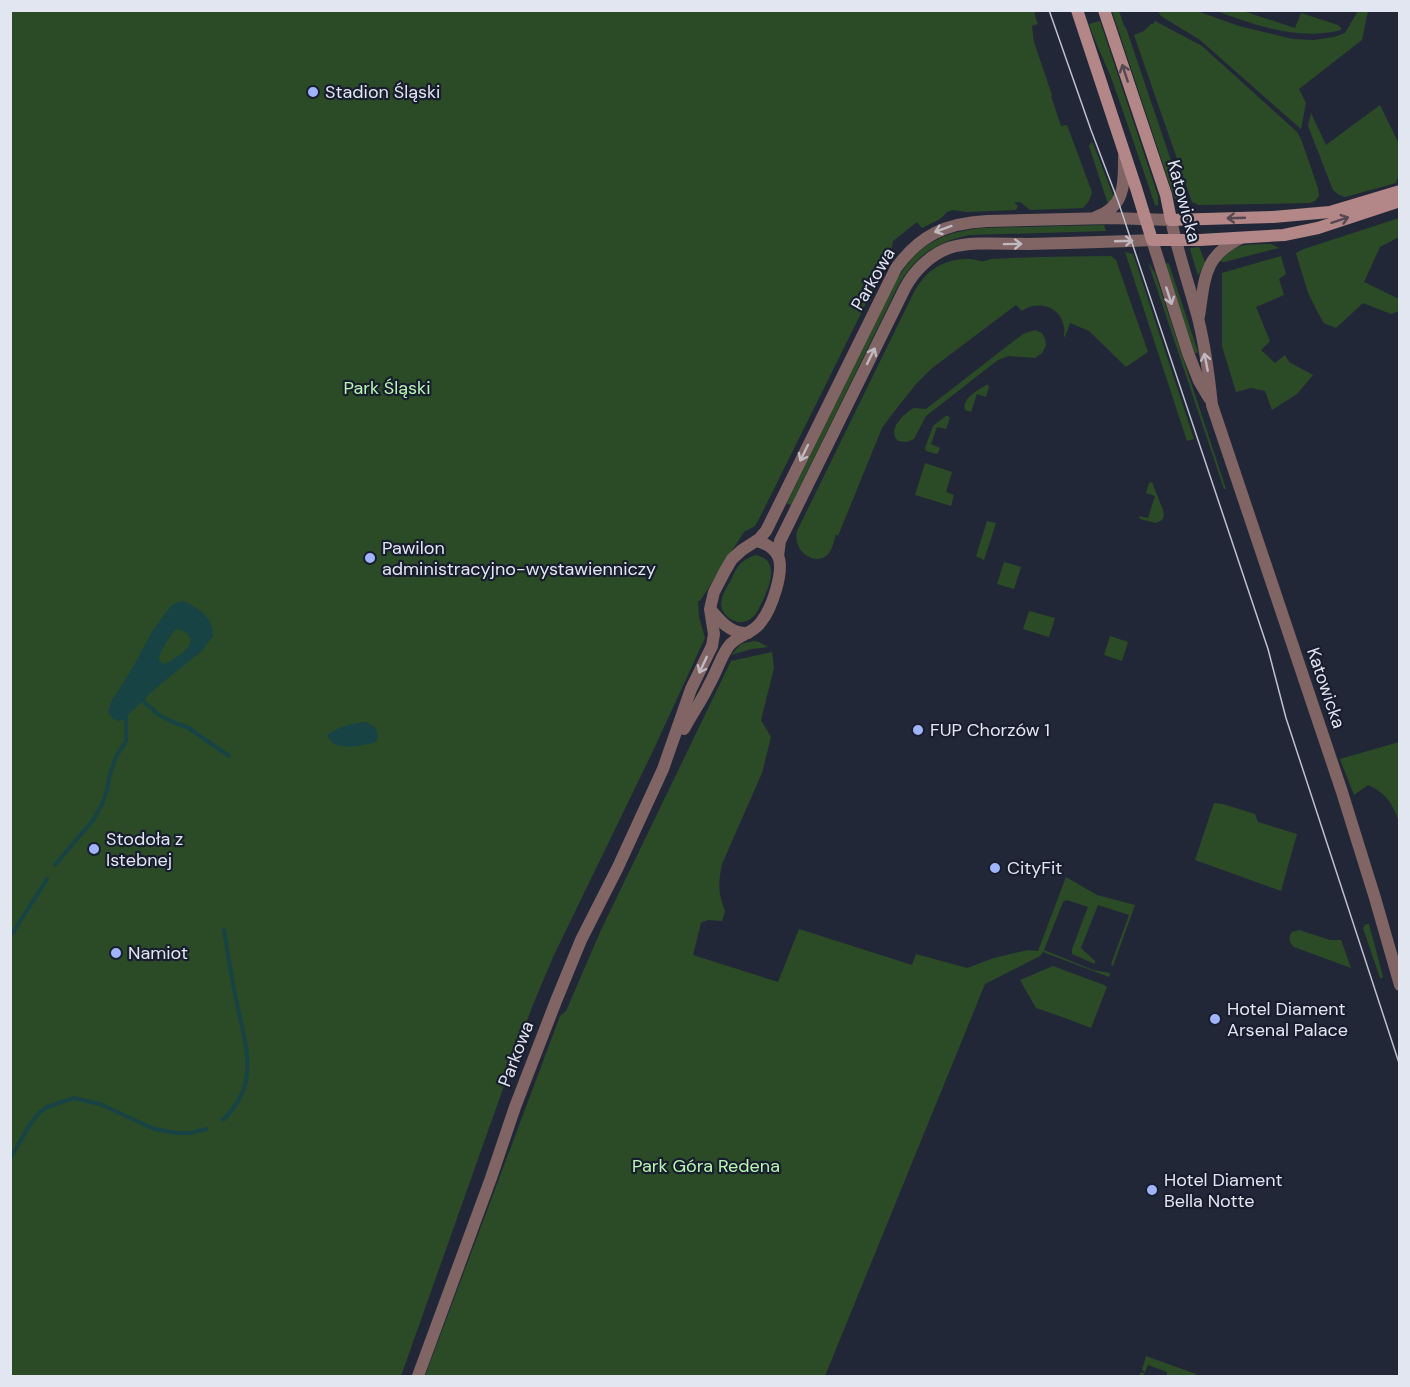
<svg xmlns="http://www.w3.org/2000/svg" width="1410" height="1387" viewBox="0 0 1410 1387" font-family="'DM Sans',sans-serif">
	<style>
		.green { fill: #2b4b27 }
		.water { fill: #174345; fill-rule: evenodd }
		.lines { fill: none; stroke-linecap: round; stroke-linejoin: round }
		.stream { stroke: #174345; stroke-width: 4 }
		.tertiary { stroke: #816565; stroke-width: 12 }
		.secondary { stroke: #b38787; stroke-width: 12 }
		.tram { stroke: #bdc1cd; stroke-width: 1.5 }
		.oneway { stroke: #564852 }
		.oneway2 { stroke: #c0b9c0 }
		.poi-dot { fill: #a0b3fd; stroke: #181e2e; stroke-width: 2 }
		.labels { text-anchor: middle; stroke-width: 4.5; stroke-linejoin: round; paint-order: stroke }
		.poi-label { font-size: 18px; fill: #e2e6f1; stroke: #181e2e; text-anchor: start }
		.street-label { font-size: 18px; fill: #e2e6f1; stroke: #181e2e }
		.park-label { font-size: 18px; fill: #baf6b2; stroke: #181e2e }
	</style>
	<rect width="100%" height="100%" fill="#222738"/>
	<g class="green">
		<path d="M 10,11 L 1039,11 L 1034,13 L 1038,24 L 1032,26 L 1034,42 L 1052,95 L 1051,96 L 1061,126 L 1067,125 L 1092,192 L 1089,201 L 1083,208 L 1030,210 L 1020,202 L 1014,202 L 1018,206 L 1016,210 L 967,212 L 953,210 L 947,212 L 940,219 L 922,228 L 917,222 L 893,241 L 890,258 L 883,269 L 760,517 L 755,526 L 744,532 L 700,601 L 698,601 L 699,617 L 705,638 L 652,753 L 554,955 L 532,1007 L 401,1376 L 11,1376 Z"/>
		<path d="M 1112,11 L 1119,11 L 1124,26 L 1126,28 L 1181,190 L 1183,205 L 1177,201 L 1173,194 Z"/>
		<path d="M 1160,11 L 1197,11 L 1239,26 L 1293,39 L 1314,40 L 1334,37 L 1345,33 L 1358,11 L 1368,11 L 1362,40 L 1299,89 L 1306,103 L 1301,129 L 1200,40 L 1161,16 L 1159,13 Z"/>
		<path d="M 1216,11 L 1243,11 L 1295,28 L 1301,13 L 1338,25 L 1341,28 L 1341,30 C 1299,41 1255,25 1216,11 Z"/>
		<path d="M 1100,21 L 1158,196 L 1158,206 L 1155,205 C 1141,164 1127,122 1112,80 C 1105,61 1095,43 1089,24 Z"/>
		<path d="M 1155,21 L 1202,46 L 1297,132 L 1301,139 L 1318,188 L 1319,196 L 1315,201 L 1310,203 L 1199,205 L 1192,202 L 1134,35 L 1144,31 L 1151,24 L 1153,24 Z"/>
		<path d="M 1380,105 L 1399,144 L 1399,174 L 1396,183 L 1345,197 L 1339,195 L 1333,190 L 1308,126 L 1311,113 L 1326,145 Z"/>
		<path d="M 1092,141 L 1114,198 L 1108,204 L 1089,146 Z"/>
		<path d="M 1399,218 L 1399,237 L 1380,247 L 1364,282 L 1399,299 L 1399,311 L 1391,314 L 1363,303 L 1336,328 L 1324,323 L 1318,313 L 1308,293 L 1296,253 L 1304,249 Z"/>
		<path d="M 1104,225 L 1106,231 L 969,235 C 936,242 915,256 898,286 L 791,505 L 788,504 L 787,503 L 892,288 C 914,248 936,233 982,228 Z"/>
		<path d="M 1264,244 L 1271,244 L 1279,248 L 1224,262 L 1219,261 C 1237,244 1240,245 1264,244 Z"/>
		<path d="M 1199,247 L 1205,262 L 1198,276 L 1190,249 L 1191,248 Z"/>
		<path d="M 1125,252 L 1133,254 L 1194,439 L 1187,441 Z"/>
		<path d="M 1111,256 L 1116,260 L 1148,352 L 1126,367 L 1089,331 L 1070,323 L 1065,337 L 1064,336 C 1064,333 1065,330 1064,327 C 1061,306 1037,300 1022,311 L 1016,305 L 931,369 L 916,384 L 890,417 L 882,428 L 838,536 L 836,534 C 834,540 833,548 829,553 C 820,565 802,557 798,545 C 796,540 796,536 797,531 L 914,292 C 926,271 942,259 968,259 C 977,259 981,264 990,259 L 1038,257 Z"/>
		<path d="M 1281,256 L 1286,274 L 1279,279 L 1284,295 L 1256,307 L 1270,341 L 1261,350 L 1275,363 L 1285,355 L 1289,362 L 1313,375 L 1297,394 L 1272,410 L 1265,391 L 1251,388 L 1236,392 L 1222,346 L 1222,273 Z"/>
		<path d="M 1148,262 L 1155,273 L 1226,489 L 1224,489 Z"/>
		<path d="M 1167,263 L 1169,264 L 1198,352 L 1197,353 L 1194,353 L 1166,264 Z"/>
		<path d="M 1035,330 L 1042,333 L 1045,339 L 1046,346 L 1042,353 L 1035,358 L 1009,356 L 998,360 L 926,416 L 914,439 L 907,442 L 898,441 L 895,437 L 894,431 L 896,425 L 902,417 L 910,410 L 914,408 L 926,409 L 1023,334 Z"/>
		<path d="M 986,385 L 988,385 L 989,387 L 986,397 L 977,394 L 971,412 L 965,410 C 962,398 977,391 986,385 Z"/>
		<path d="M 946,416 L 948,416 L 950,418 L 946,429 L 937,427 L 931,444 L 940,448 L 938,453 L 936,454 L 926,451 L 925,448 L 933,426 Z"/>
		<path d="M 925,463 L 952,472 L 946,492 L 954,495 L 951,506 L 915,495 Z"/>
		<path d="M 1152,482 L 1163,510 L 1164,515 L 1162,520 L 1156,523 L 1140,519 L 1139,516 L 1148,518 L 1155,496 L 1146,493 L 1149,483 Z"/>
		<path d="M 987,521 L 996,523 L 984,560 L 976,556 Z"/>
		<path d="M 755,555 C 780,559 770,585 763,600 C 760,605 758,612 754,616 C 749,621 743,623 737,622 C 732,620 728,618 725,614 C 716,603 725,591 731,580 C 733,575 736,569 740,564 C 744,560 750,557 755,555 Z"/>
		<path d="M 1004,562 L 1021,567 L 1014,589 L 997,584 Z"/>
		<path d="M 1029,611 L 1055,618 L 1049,637 L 1023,629 Z"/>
		<path d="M 1110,636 L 1128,642 L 1122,661 L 1104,655 Z"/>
		<path d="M 754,641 L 759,642 L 768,647 L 752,649 L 731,655 L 741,644 Z"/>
		<path d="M 772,652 L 774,668 L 761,720 L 771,737 L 762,773 L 722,864 C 718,883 718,893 725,911 L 722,921 L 708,920 L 701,923 L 693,955 L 778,982 L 799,929 L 912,965 L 916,954 L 967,968 L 994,958 L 1028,950 L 1038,951 L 1066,877 L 1097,895 L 1135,905 L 1113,966 L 1111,964 L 1129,915 L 1098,905 L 1081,948 L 1095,961 L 1095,964 L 1072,954 L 1072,949 L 1088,907 L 1067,900 L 1063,902 L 1044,950 L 1093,970 L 1110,973 L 1109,977 L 1043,952 L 1040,956 L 985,984 L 825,1376 L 425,1376 L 560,1016 L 566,1011 L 601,930 L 731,661 Z"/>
		<path d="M 1399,742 L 1400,742 L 1399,822 C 1393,804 1386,793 1368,785 L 1354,795 L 1340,759 Z"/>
		<path d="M 1214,803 L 1223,804 L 1255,814 L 1258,822 L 1297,834 L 1281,891 L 1195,860 Z"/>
		<path d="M 1366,924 L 1369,924 L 1383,977 L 1382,978 L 1380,978 L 1363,928 Z"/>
		<path d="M 1299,930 L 1330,940 L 1341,940 L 1351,968 L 1294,947 C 1289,942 1288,937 1292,932 Z"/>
		<path d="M 1053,966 L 1104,985 L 1107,987 L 1091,1028 L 1065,1018 L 1036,1008 L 1020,980 Z"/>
		<path d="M 1146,1356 L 1196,1374 L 1195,1376 L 1167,1376 L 1167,1372 L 1148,1365 L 1143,1376 L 1139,1376 L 1141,1372 L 1144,1373 L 1144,1371 L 1142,1370 Z"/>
	</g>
	<g class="water">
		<path d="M 182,601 C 198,606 214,619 213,636 L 202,651 L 156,688 L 123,720 L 119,721 L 113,719 L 108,712 L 111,702 L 133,667 L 153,630 L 170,607 L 176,603 ZM 176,629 C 181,630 186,631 189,636 C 197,647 173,659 165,664 L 162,663 L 159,660 C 159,653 171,634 176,629 Z"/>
		<path d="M 365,722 C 375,725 381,731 376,742 C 362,746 333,753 327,735 C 337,727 353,723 365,722 Z"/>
	</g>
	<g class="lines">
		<g class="stream">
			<path d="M 143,701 L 159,715 L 175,723 L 187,727 L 229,756"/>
			<path d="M 55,865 L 94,819 L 103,802 L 107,789 L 110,774 L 116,757 L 126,741 L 126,717"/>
			<path d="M 10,937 L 47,879"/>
			<path d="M 223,1120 C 233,1110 243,1096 246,1081 C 251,1054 241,1025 236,999 C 231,976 228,953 224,930"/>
			<path d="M 10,1159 L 29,1126 L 39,1113 L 47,1107 L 74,1098 L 100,1104 L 154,1129 L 176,1133 L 190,1133 L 206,1129"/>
		</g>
		<g class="tertiary">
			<path d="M 1096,217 C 1126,206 1124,183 1124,157"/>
			<path d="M 1199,316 C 1205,279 1203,256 1241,238"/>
			<path d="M 778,556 L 780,541 L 905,288 C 914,271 930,255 949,248 C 971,241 1003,244 1027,244 C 1069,243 1110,242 1152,240 L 1188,353 L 1199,381 L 1209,398"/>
			<path d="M 711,610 C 720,621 731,634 748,633"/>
			<path d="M 684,729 C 692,714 702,700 709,685 C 716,673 720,659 728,647 C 736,635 753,634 761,622 C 771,610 785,571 778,556 C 774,548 765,543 756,541"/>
			<path d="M 418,1376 L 491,1178 L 515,1107 L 556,1001 L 581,940 L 618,867 L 663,769 L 691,689 L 712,646 L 714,634 L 710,609 L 714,592 L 725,571 L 732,559 L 742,550 L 759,539 L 766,531 L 896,268 C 920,235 946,223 987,221 L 1110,218 L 1171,220 C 1178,253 1189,285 1198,318 C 1205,346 1209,376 1212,405 L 1342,792 L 1375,898 L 1400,985"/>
		</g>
		<g class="secondary">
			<path d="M 1077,10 L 1136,188 L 1152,240 L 1200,240 L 1284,235 L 1318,228 L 1400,201"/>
			<path d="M 1104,10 L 1166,195 L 1171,220 L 1273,217 L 1330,212 L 1400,191"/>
		</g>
		<path class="tram" d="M 1049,10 L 1091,130 L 1118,201 L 1268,649 L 1286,718 L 1400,1066"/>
	</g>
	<defs><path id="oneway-shaft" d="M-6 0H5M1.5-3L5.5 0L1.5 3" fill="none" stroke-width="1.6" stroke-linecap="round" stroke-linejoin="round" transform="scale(1.5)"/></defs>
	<g class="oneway">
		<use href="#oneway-shaft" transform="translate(1125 73) rotate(-108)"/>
		<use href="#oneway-shaft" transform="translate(1236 218) rotate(178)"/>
		<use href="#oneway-shaft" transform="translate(1340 220) rotate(-18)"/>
	</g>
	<g class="oneway2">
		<use href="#oneway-shaft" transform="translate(943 229) rotate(160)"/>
		<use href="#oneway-shaft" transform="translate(1124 241) rotate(-2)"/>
		<use href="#oneway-shaft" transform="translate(1013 244) rotate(-1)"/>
		<use href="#oneway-shaft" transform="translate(1169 296) rotate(72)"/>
		<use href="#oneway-shaft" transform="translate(871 356) rotate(-64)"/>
		<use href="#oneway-shaft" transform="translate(1206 362) rotate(-101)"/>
		<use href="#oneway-shaft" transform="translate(804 453) rotate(116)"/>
		<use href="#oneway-shaft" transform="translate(703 665) rotate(115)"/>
	</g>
	<g class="poi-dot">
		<circle cx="313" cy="92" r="6"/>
		<circle cx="370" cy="558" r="6"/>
		<circle cx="918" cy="730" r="6"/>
		<circle cx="94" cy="849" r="6"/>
		<circle cx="995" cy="868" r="6"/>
		<circle cx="116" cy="953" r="6"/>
		<circle cx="1215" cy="1019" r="6"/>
		<circle cx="1152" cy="1190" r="6"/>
	</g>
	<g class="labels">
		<g class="poi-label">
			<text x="325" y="98">Stadion Śląski</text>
			<text x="382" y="554">Pawilon<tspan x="382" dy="21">administracyjno-wystawienniczy</tspan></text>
			<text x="930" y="736">FUP Chorzów 1</text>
			<text x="106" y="845">Stodoła z<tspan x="106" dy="21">Istebnej</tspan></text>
			<text x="1007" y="874">CityFit</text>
			<text x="128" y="959">Namiot</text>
			<text x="1227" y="1015">Hotel Diament<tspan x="1227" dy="21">Arsenal Palace</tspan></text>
			<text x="1164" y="1186">Hotel Diament<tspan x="1164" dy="21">Bella Notte</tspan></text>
		</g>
		<g class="street-label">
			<text transform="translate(1184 201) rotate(75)" y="6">Katowicka</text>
			<text transform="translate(873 279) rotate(-60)" y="6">Parkowa</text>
			<text transform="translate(1326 688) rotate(71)" y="6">Katowicka</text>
			<text transform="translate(516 1054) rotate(-69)" y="6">Parkowa</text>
		</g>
		<g class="park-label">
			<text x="387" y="394">Park Śląski</text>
			<text x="706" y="1172">Park Góra Redena</text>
		</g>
	</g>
	<rect width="1410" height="1387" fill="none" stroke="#e2e6f1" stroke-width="24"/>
</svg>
